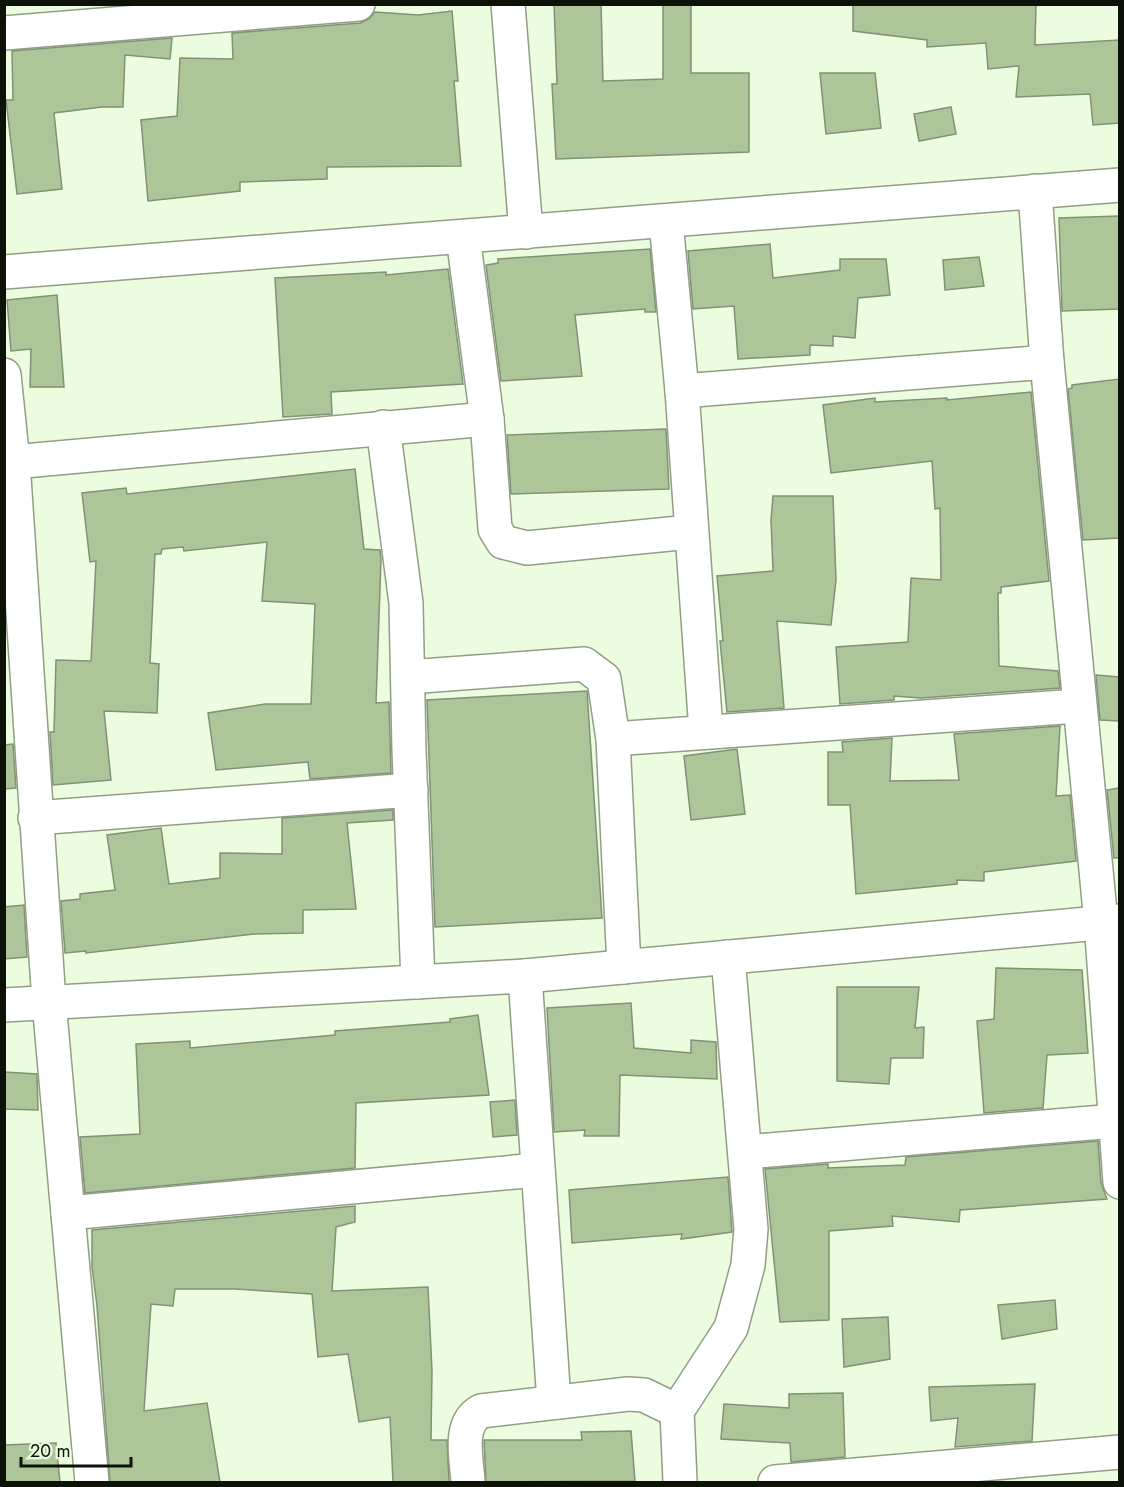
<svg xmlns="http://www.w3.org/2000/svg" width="1124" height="1487" viewBox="0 0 1124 1487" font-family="Jost,sans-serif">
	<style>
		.building { fill: #adc699; stroke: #829177; stroke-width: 1.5 }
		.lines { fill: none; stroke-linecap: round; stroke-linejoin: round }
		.minor-casing { stroke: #909f85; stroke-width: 36 }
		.minor { stroke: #fff; stroke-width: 33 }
	</style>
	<rect width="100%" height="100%" fill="#ecfcdf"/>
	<g class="building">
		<path d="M 554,4 L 601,4 L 603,81 L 663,79 L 663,4 L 691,4 L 691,73 L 749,73 L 749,152 L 556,159 L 552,84 L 557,84 Z"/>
		<path d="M 853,4 L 1036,4 L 1035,45 L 1119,40 L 1119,123 L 1093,125 L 1090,94 L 1016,97 L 1019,66 L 988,69 L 986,43 L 927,47 L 927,40 L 853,31 Z"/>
		<path d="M 452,11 L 458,81 L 454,81 L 461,166 L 327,167 L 327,179 L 240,182 L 240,191 L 148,201 L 141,120 L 177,116 L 180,58 L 233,59 L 232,33 L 360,23 L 369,19 L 375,12 L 418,15 Z"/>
		<path d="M 172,38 L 170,59 L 125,55 L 123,107 L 102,107 L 54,113 L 62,189 L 17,194 L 6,100 L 13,100 L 12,51 Z"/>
		<path d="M 820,73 L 875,73 L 881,128 L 826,134 Z"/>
		<path d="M 951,107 L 956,134 L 919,141 L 914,114 Z"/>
		<path d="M 1119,216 L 1119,309 L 1062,311 L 1059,218 Z"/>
		<path d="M 770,244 L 773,278 L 840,270 L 840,259 L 886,259 L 890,295 L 858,298 L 855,338 L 833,336 L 833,346 L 810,345 L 810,355 L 738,359 L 734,306 L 693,309 L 688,251 Z"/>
		<path d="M 650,249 L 656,312 L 645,312 L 645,309 L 575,315 L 582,376 L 501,381 L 486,265 L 498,263 L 498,259 Z"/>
		<path d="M 979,257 L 984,286 L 945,290 L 943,260 Z"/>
		<path d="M 448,269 L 463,384 L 331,392 L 332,414 L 283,417 L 275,278 L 386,272 L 386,275 Z"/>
		<path d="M 57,295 L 64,387 L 30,387 L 31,349 L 11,351 L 7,300 Z"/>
		<path d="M 1119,379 L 1119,538 L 1083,540 L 1068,389 L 1072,388 L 1072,385 Z"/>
		<path d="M 1031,392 L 1049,581 L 1001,587 L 1001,593 L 998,593 L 999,666 L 1058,671 L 1060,688 L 921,698 L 894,696 L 894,700 L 840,704 L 836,647 L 908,642 L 911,578 L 941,580 L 940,508 L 935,509 L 932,461 L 831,473 L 823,405 L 875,398 L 875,402 L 947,398 L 947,400 Z"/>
		<path d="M 666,429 L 669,489 L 511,494 L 507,435 Z"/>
		<path d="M 355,469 L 364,549 L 380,550 L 381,559 L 376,703 L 389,702 L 391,773 L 310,779 L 308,762 L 216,770 L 208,713 L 265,704 L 311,704 L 315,604 L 262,601 L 267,542 L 184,551 L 183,547 L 162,549 L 161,554 L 155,554 L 150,663 L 159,664 L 157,713 L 104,711 L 111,780 L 53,785 L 50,732 L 54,732 L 56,660 L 91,661 L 96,561 L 90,562 L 82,493 L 126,488 L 127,494 Z"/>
		<path d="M 773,496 L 833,496 L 836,580 L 831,625 L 777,621 L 784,708 L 727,712 L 720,641 L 723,641 L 717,576 L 773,571 L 771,520 Z"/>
		<path d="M 1096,675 L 1119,677 L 1119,721 L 1100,720 Z"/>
		<path d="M 587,691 L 602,918 L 435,927 L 427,700 Z"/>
		<path d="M 1060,726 L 1056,796 L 1070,795 L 1076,861 L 984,872 L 984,881 L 957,880 L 957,884 L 856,894 L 850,805 L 828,805 L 828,752 L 843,752 L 842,742 L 892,738 L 890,781 L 959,780 L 954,734 Z"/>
		<path d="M 13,744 L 16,788 L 4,789 L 4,745 Z"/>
		<path d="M 737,749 L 745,814 L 691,820 L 684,756 Z"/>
		<path d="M 1119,788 L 1119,858 L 1114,858 L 1107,790 Z"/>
		<path d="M 393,810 L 393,820 L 347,823 L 356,909 L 303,910 L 303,933 L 254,934 L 86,953 L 86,951 L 65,953 L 61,901 L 80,899 L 80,894 L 115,890 L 107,835 L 161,828 L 169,884 L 220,878 L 220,853 L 282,854 L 282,818 Z"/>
		<path d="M 24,905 L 27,957 L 4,959 L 4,907 Z"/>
		<path d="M 996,968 L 1082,970 L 1088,1053 L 1047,1055 L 1043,1108 L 984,1113 L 977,1021 L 994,1019 Z"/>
		<path d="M 837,987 L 919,987 L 915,1028 L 924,1027 L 923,1058 L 891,1058 L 889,1084 L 837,1081 Z"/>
		<path d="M 631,1003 L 634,1048 L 691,1053 L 691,1040 L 716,1042 L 717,1079 L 620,1075 L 619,1136 L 584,1136 L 585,1130 L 554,1132 L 547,1008 Z"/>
		<path d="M 478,1015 L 489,1095 L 356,1103 L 355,1168 L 85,1193 L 80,1137 L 140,1134 L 136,1044 L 190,1041 L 190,1048 L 335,1035 L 335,1031 L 450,1022 L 450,1019 Z"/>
		<path d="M 4,1072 L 37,1074 L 38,1110 L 4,1109 Z"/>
		<path d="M 515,1100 L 517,1135 L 493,1137 L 490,1102 Z"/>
		<path d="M 1098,1141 L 1101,1183 L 1107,1199 L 960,1210 L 959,1222 L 892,1216 L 893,1226 L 829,1231 L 829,1320 L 780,1322 L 765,1169 L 828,1164 L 828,1168 L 905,1165 L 906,1157 Z"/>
		<path d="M 728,1177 L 732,1232 L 681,1239 L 682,1234 L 572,1243 L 569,1190 Z"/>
		<path d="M 355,1206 L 355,1222 L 336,1227 L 332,1291 L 428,1287 L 432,1371 L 431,1440 L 447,1440 L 449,1482 L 393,1482 L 390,1417 L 359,1422 L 348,1354 L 318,1357 L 312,1294 L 235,1289 L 175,1289 L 173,1306 L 151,1304 L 144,1411 L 207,1403 L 220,1482 L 110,1482 L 97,1306 L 92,1267 L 92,1230 Z"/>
		<path d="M 1055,1300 L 1057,1329 L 1002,1339 L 998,1305 Z"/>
		<path d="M 888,1317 L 890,1359 L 844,1367 L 842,1319 Z"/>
		<path d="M 1035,1384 L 1032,1441 L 955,1447 L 958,1418 L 931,1421 L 929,1387 Z"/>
		<path d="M 843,1393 L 845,1457 L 791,1462 L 790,1443 L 721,1439 L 724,1404 L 789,1408 L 789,1394 Z"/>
		<path d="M 631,1431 L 635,1481 L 486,1482 L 484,1440 L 582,1440 L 581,1432 Z"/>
		<path d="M 56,1443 L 60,1482 L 4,1482 L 4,1445 Z"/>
	</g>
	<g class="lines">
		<defs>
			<g id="minor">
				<path d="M 508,4 L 526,232"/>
				<path d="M 4,33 L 358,4"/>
				<path d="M 1035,191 L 1047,362 L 1101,922 L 1120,1182"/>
				<path d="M 666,222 L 682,391 L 706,731"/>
				<path d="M 463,237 L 487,419 L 495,529 L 503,542 L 527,548 L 690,532"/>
				<path d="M 4,272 L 1120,185"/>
				<path d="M 4,375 L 13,462 L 49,1002 L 92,1482"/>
				<path d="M 682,391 L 1047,362"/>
				<path d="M 383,427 L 406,603 L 409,750 L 418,982"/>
				<path d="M 13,462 L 487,419"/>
				<path d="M 408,677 L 584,664 L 604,679 L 613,739 L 624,967"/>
				<path d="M 613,739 L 1078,706"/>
				<path d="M 35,818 L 411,790"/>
				<path d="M 525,976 L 554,1402"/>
				<path d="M 4,1005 L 525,976 L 1120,921"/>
				<path d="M 745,1152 L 1115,1121"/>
				<path d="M 68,1213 L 537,1170"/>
				<path d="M 468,1482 C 467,1460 457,1424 481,1411 L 628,1394 L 644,1395 L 677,1411"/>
				<path d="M 680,1482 L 677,1411 L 731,1328 L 748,1265 L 751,1229 L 728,957"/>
				<path d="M 775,1482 L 1120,1452"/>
			</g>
		</defs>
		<use href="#minor" class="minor-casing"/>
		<use href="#minor" class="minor"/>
	</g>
	<rect width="1124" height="1487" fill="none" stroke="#0d1209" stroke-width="12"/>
	<path d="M21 1457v9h110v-9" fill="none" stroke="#0d1209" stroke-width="3"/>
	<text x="30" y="1457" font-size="18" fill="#0d1209" stroke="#ecfcdf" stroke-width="4.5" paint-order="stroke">20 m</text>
</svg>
